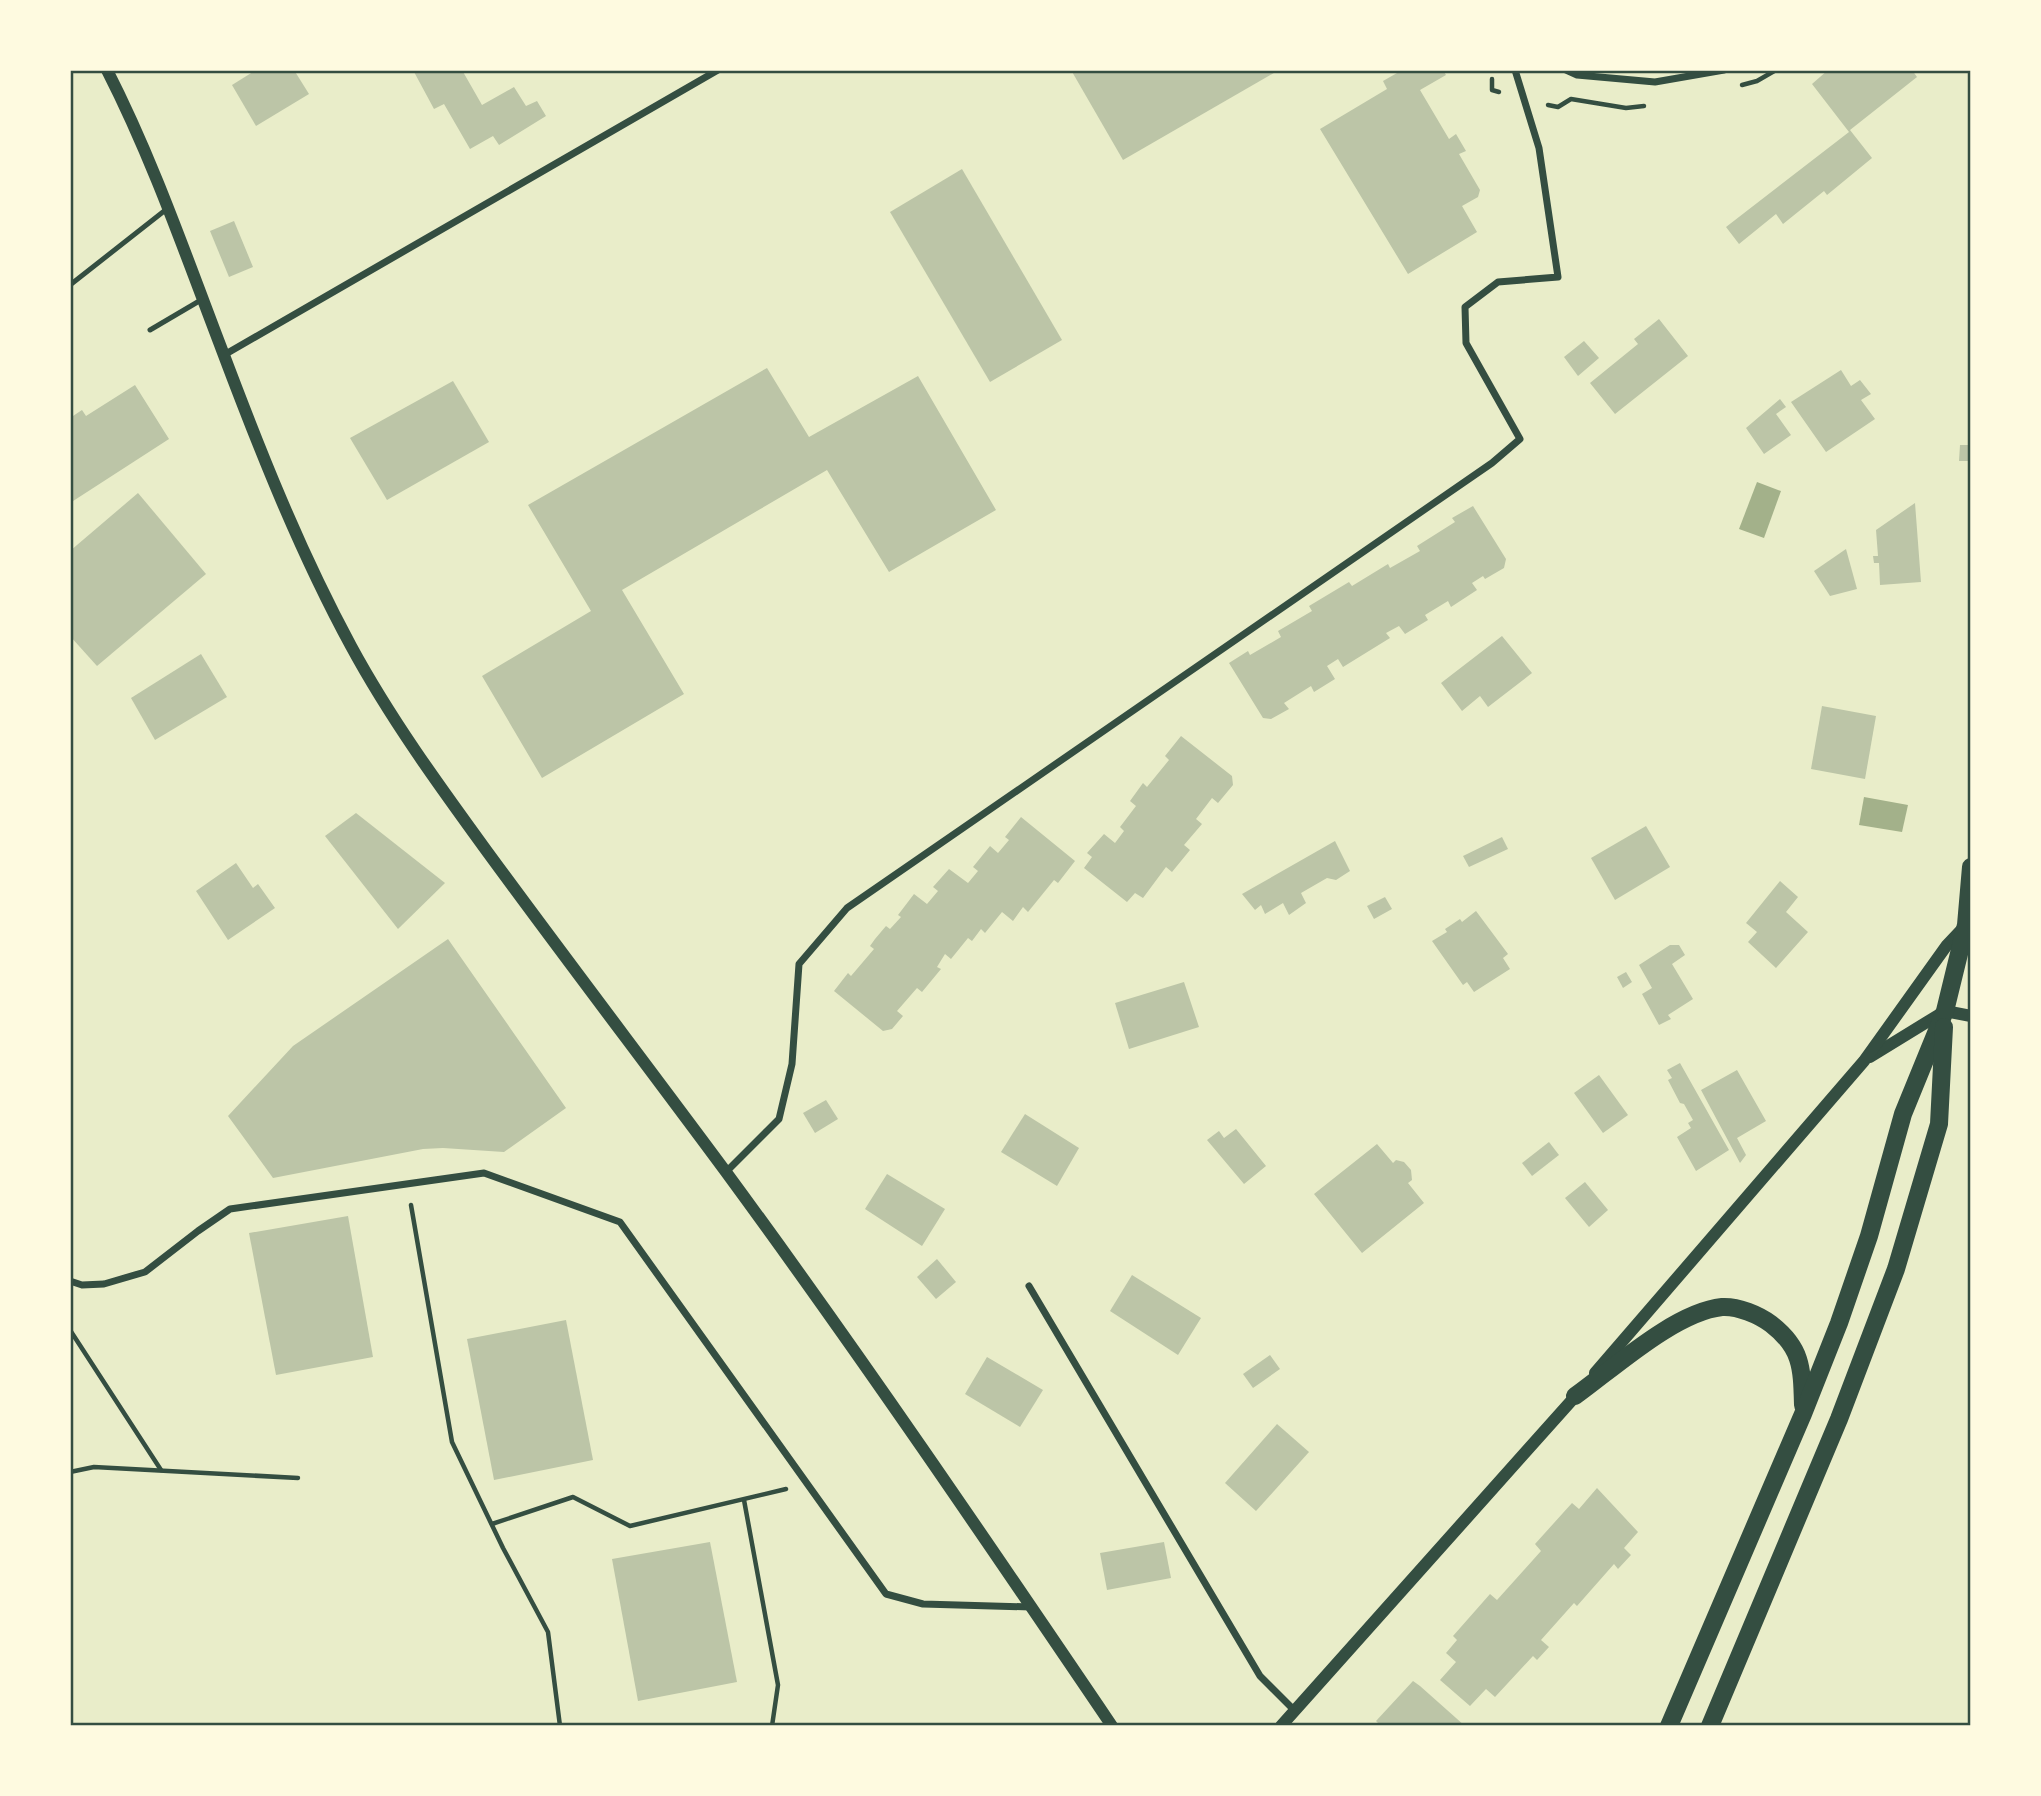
<svg xmlns="http://www.w3.org/2000/svg" width="2041" height="1796" viewBox="0 0 2041 1796" font-family="'Fira Sans',sans-serif">
	<style>
		.water { fill: #a3b18a }
		.building { fill: #bcc5a7 }
		.lines { fill: none; stroke-linecap: round; stroke-linejoin: round }
		.path { stroke: #344e41; stroke-width: 4.5 }
		.service { stroke: #344e41; stroke-width: 5 }
		.minor { stroke: #344e41; stroke-width: 7 }
		.tertiary { stroke: #344e41; stroke-width: 12 }
		.primary { stroke: #344e41; stroke-width: 18 }
		.neatline { fill: none; stroke: #344e41; stroke-width: 2.5 }
	</style>
	<rect width="100%" height="100%" fill="#e9edc9"/>
	<g class="water">
		<path d="M 1757,482 L 1781,491 L 1764,538 L 1739,529 Z"/>
		<path d="M 1864,797 L 1908,805 L 1902,832 L 1859,825 Z"/>
	</g>
	<g class="building">
		<path d="M 256,70 L 294,70 L 309,94 L 256,126 L 232,85 Z"/>
		<path d="M 413,70 L 462,70 L 482,105 L 514,87 L 526,106 L 537,101 L 546,116 L 499,145 L 493,136 L 470,149 L 444,104 L 434,109 Z"/>
		<path d="M 1071,70 L 1279,70 L 1123,160 Z"/>
		<path d="M 1395,70 L 1443,70 L 1446,75 L 1420,90 L 1449,139 L 1456,134 L 1466,151 L 1459,154 L 1480,190 L 1478,197 L 1462,206 L 1477,232 L 1408,274 L 1320,129 L 1387,89 L 1383,81 L 1397,73 Z"/>
		<path d="M 1828,70 L 1912,70 L 1917,77 L 1850,130 L 1872,158 L 1827,195 L 1824,191 L 1783,224 L 1776,214 L 1739,244 L 1726,227 L 1849,132 L 1812,84 Z"/>
		<path d="M 962,169 L 1062,340 L 990,382 L 890,212 Z"/>
		<path d="M 234,221 L 253,267 L 229,277 L 210,231 Z"/>
		<path d="M 1659,319 L 1688,356 L 1615,414 L 1590,383 L 1638,344 L 1634,339 Z"/>
		<path d="M 1584,341 L 1599,358 L 1578,376 L 1564,357 Z"/>
		<path d="M 767,368 L 809,437 L 918,376 L 996,510 L 889,572 L 827,470 L 622,590 L 684,694 L 542,778 L 482,676 L 591,611 L 528,505 Z"/>
		<path d="M 1841,370 L 1851,386 L 1860,380 L 1871,394 L 1861,400 L 1875,419 L 1826,452 L 1791,402 Z"/>
		<path d="M 453,381 L 489,442 L 387,500 L 350,438 Z"/>
		<path d="M 135,385 L 169,439 L 70,503 L 70,418 L 82,410 L 86,416 Z"/>
		<path d="M 1780,399 L 1786,407 L 1776,414 L 1791,435 L 1764,454 L 1746,428 Z"/>
		<path d="M 1960,445 L 1971,445 L 1971,461 L 1959,461 Z"/>
		<path d="M 138,493 L 206,574 L 97,666 L 70,636 L 70,551 Z"/>
		<path d="M 1915,503 L 1921,582 L 1880,585 L 1879,563 L 1874,563 L 1873,556 L 1878,556 L 1876,530 Z"/>
		<path d="M 1473,506 L 1506,559 L 1504,568 L 1485,579 L 1483,576 L 1472,583 L 1477,590 L 1451,607 L 1448,601 L 1425,615 L 1428,620 L 1405,634 L 1399,626 L 1386,633 L 1390,638 L 1343,667 L 1338,659 L 1327,666 L 1335,679 L 1314,692 L 1311,686 L 1284,703 L 1289,709 L 1271,719 L 1263,718 L 1229,663 L 1248,651 L 1250,655 L 1281,637 L 1278,631 L 1312,611 L 1309,606 L 1349,582 L 1352,586 L 1388,564 L 1390,568 L 1420,551 L 1417,546 L 1455,522 L 1452,518 Z"/>
		<path d="M 1846,549 L 1857,589 L 1830,596 L 1814,571 Z"/>
		<path d="M 1502,636 L 1532,673 L 1488,707 L 1480,696 L 1462,711 L 1441,683 Z"/>
		<path d="M 201,654 L 227,697 L 155,740 L 131,698 Z"/>
		<path d="M 1822,706 L 1876,716 L 1865,779 L 1811,769 Z"/>
		<path d="M 1181,736 L 1232,776 L 1233,785 L 1218,803 L 1212,798 L 1196,819 L 1202,824 L 1184,845 L 1190,850 L 1172,872 L 1166,867 L 1143,898 L 1135,893 L 1127,902 L 1084,868 L 1092,857 L 1087,853 L 1104,834 L 1115,843 L 1124,831 L 1120,827 L 1136,806 L 1130,801 L 1143,783 L 1147,787 L 1169,760 L 1165,756 Z"/>
		<path d="M 356,813 L 445,883 L 398,929 L 325,836 Z"/>
		<path d="M 1021,817 L 1075,861 L 1058,883 L 1054,880 L 1028,912 L 1023,907 L 1013,921 L 1002,912 L 985,933 L 981,929 L 972,941 L 968,938 L 951,959 L 945,954 L 937,967 L 941,969 L 922,992 L 917,988 L 897,1011 L 903,1016 L 892,1029 L 883,1031 L 834,991 L 848,973 L 851,976 L 874,949 L 870,946 L 875,939 L 886,926 L 890,929 L 901,917 L 898,915 L 914,894 L 927,904 L 938,891 L 933,887 L 949,869 L 968,883 L 978,871 L 973,867 L 990,846 L 998,853 L 1009,840 L 1005,837 Z"/>
		<path d="M 1646,826 L 1670,867 L 1615,900 L 1591,858 Z"/>
		<path d="M 1502,837 L 1508,849 L 1469,867 L 1463,856 Z"/>
		<path d="M 1335,841 L 1350,871 L 1336,880 L 1327,878 L 1301,893 L 1306,903 L 1289,915 L 1283,903 L 1265,914 L 1261,905 L 1255,910 L 1242,894 Z"/>
		<path d="M 236,863 L 253,888 L 258,884 L 275,908 L 228,940 L 196,891 Z"/>
		<path d="M 1780,881 L 1798,897 L 1786,912 L 1808,932 L 1776,968 L 1748,942 L 1757,932 L 1746,923 Z"/>
		<path d="M 1385,897 L 1392,909 L 1374,919 L 1367,906 Z"/>
		<path d="M 1476,911 L 1508,954 L 1503,958 L 1510,969 L 1474,992 L 1467,982 L 1463,985 L 1432,941 L 1447,932 L 1445,929 L 1460,919 L 1462,922 Z"/>
		<path d="M 448,939 L 566,1108 L 504,1152 L 443,1148 L 423,1149 L 273,1178 L 228,1116 L 293,1046 Z"/>
		<path d="M 1670,945 L 1679,945 L 1685,955 L 1672,964 L 1693,999 L 1668,1015 L 1671,1019 L 1659,1025 L 1642,994 L 1652,988 L 1639,965 Z"/>
		<path d="M 1626,972 L 1632,982 L 1623,988 L 1617,977 Z"/>
		<path d="M 1184,982 L 1199,1027 L 1129,1049 L 1115,1003 Z"/>
		<path d="M 1680,1063 L 1729,1150 L 1696,1171 L 1677,1137 L 1691,1128 L 1688,1123 L 1693,1120 L 1684,1104 L 1680,1103 L 1668,1080 L 1672,1078 L 1667,1070 Z"/>
		<path d="M 1737,1070 L 1766,1121 L 1737,1138 L 1746,1155 L 1740,1163 L 1701,1090 Z"/>
		<path d="M 1599,1075 L 1628,1115 L 1603,1133 L 1574,1093 Z"/>
		<path d="M 826,1100 L 838,1119 L 815,1133 L 803,1113 Z"/>
		<path d="M 1025,1114 L 1079,1148 L 1057,1186 L 1001,1152 Z"/>
		<path d="M 1236,1129 L 1266,1166 L 1244,1184 L 1207,1140 L 1219,1131 L 1224,1138 Z"/>
		<path d="M 1549,1142 L 1559,1155 L 1532,1176 L 1522,1163 Z"/>
		<path d="M 1377,1144 L 1393,1163 L 1396,1160 L 1404,1162 L 1411,1170 L 1412,1180 L 1408,1183 L 1424,1203 L 1362,1253 L 1314,1194 Z"/>
		<path d="M 887,1174 L 945,1209 L 922,1246 L 865,1209 Z"/>
		<path d="M 1585,1182 L 1608,1210 L 1589,1227 L 1565,1198 Z"/>
		<path d="M 348,1216 L 373,1357 L 276,1375 L 249,1233 Z"/>
		<path d="M 937,1259 L 956,1282 L 936,1299 L 917,1277 Z"/>
		<path d="M 1132,1275 L 1201,1318 L 1178,1355 L 1110,1311 Z"/>
		<path d="M 566,1320 L 593,1460 L 494,1480 L 467,1339 Z"/>
		<path d="M 1270,1355 L 1280,1369 L 1253,1388 L 1243,1374 Z"/>
		<path d="M 987,1357 L 1043,1390 L 1020,1427 L 965,1394 Z"/>
		<path d="M 1277,1424 L 1309,1452 L 1256,1511 L 1225,1483 Z"/>
		<path d="M 1597,1488 L 1638,1532 L 1624,1548 L 1631,1555 L 1618,1569 L 1614,1564 L 1577,1606 L 1574,1603 L 1541,1640 L 1549,1647 L 1537,1660 L 1533,1656 L 1495,1697 L 1486,1689 L 1470,1706 L 1440,1680 L 1456,1662 L 1446,1653 L 1457,1640 L 1453,1636 L 1490,1594 L 1497,1600 L 1541,1551 L 1535,1544 L 1572,1503 L 1579,1509 Z"/>
		<path d="M 710,1542 L 737,1682 L 638,1701 L 612,1559 Z"/>
		<path d="M 1164,1542 L 1171,1578 L 1107,1590 L 1100,1553 Z"/>
		<path d="M 1413,1681 L 1420,1686 L 1465,1726 L 1381,1726 L 1376,1721 Z"/>
	</g>
	<g class="lines">
		<g class="path">
			<path d="M 1492,79 L 1492,90 L 1499,92"/>
			<path d="M 1742,85 L 1757,81 L 1776,70"/>
			<path d="M 1548,105 L 1558,107 L 1571,99 L 1626,108 L 1644,106"/>
			<path d="M 411,1205 L 452,1442 L 503,1548 L 548,1632 L 560,1726"/>
			<path d="M 70,1330 L 161,1470"/>
			<path d="M 70,1472 L 94,1467 L 298,1478"/>
			<path d="M 744,1500 L 778,1685 L 772,1726"/>
			<path d="M 492,1524 L 573,1497 L 630,1526 L 786,1489"/>
		</g>
		<g class="service">
			<path d="M 70,285 L 168,208"/>
			<path d="M 150,330 L 201,300"/>
		</g>
		<g class="minor">
			<path d="M 1566,70 L 1577,75 L 1655,82 L 1724,70"/>
			<path d="M 224,355 L 718,70"/>
			<path d="M 726,1172 L 779,1119 L 792,1064 L 799,964 L 847,908 L 1492,463 L 1520,439 L 1466,343 L 1465,307 L 1498,282 L 1558,277 L 1539,148 L 1515,70"/>
			<path d="M 70,1281 L 82,1285 L 104,1284 L 145,1272 L 198,1231 L 230,1209 L 484,1173 L 620,1222 L 886,1594 L 923,1604 L 1031,1607"/>
			<path d="M 1029,1286 L 1260,1676 L 1295,1711"/>
		</g>
		<g class="tertiary">
			<path d="M 107,70 C 153,160 186,256 222,350 C 260,451 300,552 351,646 C 390,718 438,784 486,850 C 565,958 646,1064 726,1172 C 859,1353 986,1540 1112,1726"/>
			<path d="M 1870,1057 L 1945,1011 L 1971,1016"/>
			<path d="M 1595,1373 L 1864,1061 L 1947,945 L 1964,927"/>
			<path d="M 1281,1726 L 1581,1390"/>
		</g>
		<g class="primary">
			<path d="M 1575,1396 C 1614,1368 1675,1312 1722,1307 C 1738,1306 1759,1315 1771,1324 C 1802,1348 1802,1368 1803,1405"/>
			<path d="M 1669,1726 L 1803,1414 L 1839,1323 L 1869,1236 L 1903,1114 L 1945,1011 L 1966,925 L 1971,867"/>
			<path d="M 1710,1726 L 1839,1419 L 1896,1269 L 1939,1124 L 1944,1027"/>
		</g>
	</g>
	<rect width="2041" height="1796" fill="none" stroke="#fefae0" stroke-width="144"/>
	<rect x="72" y="72" width="1897" height="1652" class="neatline"/>
</svg>
